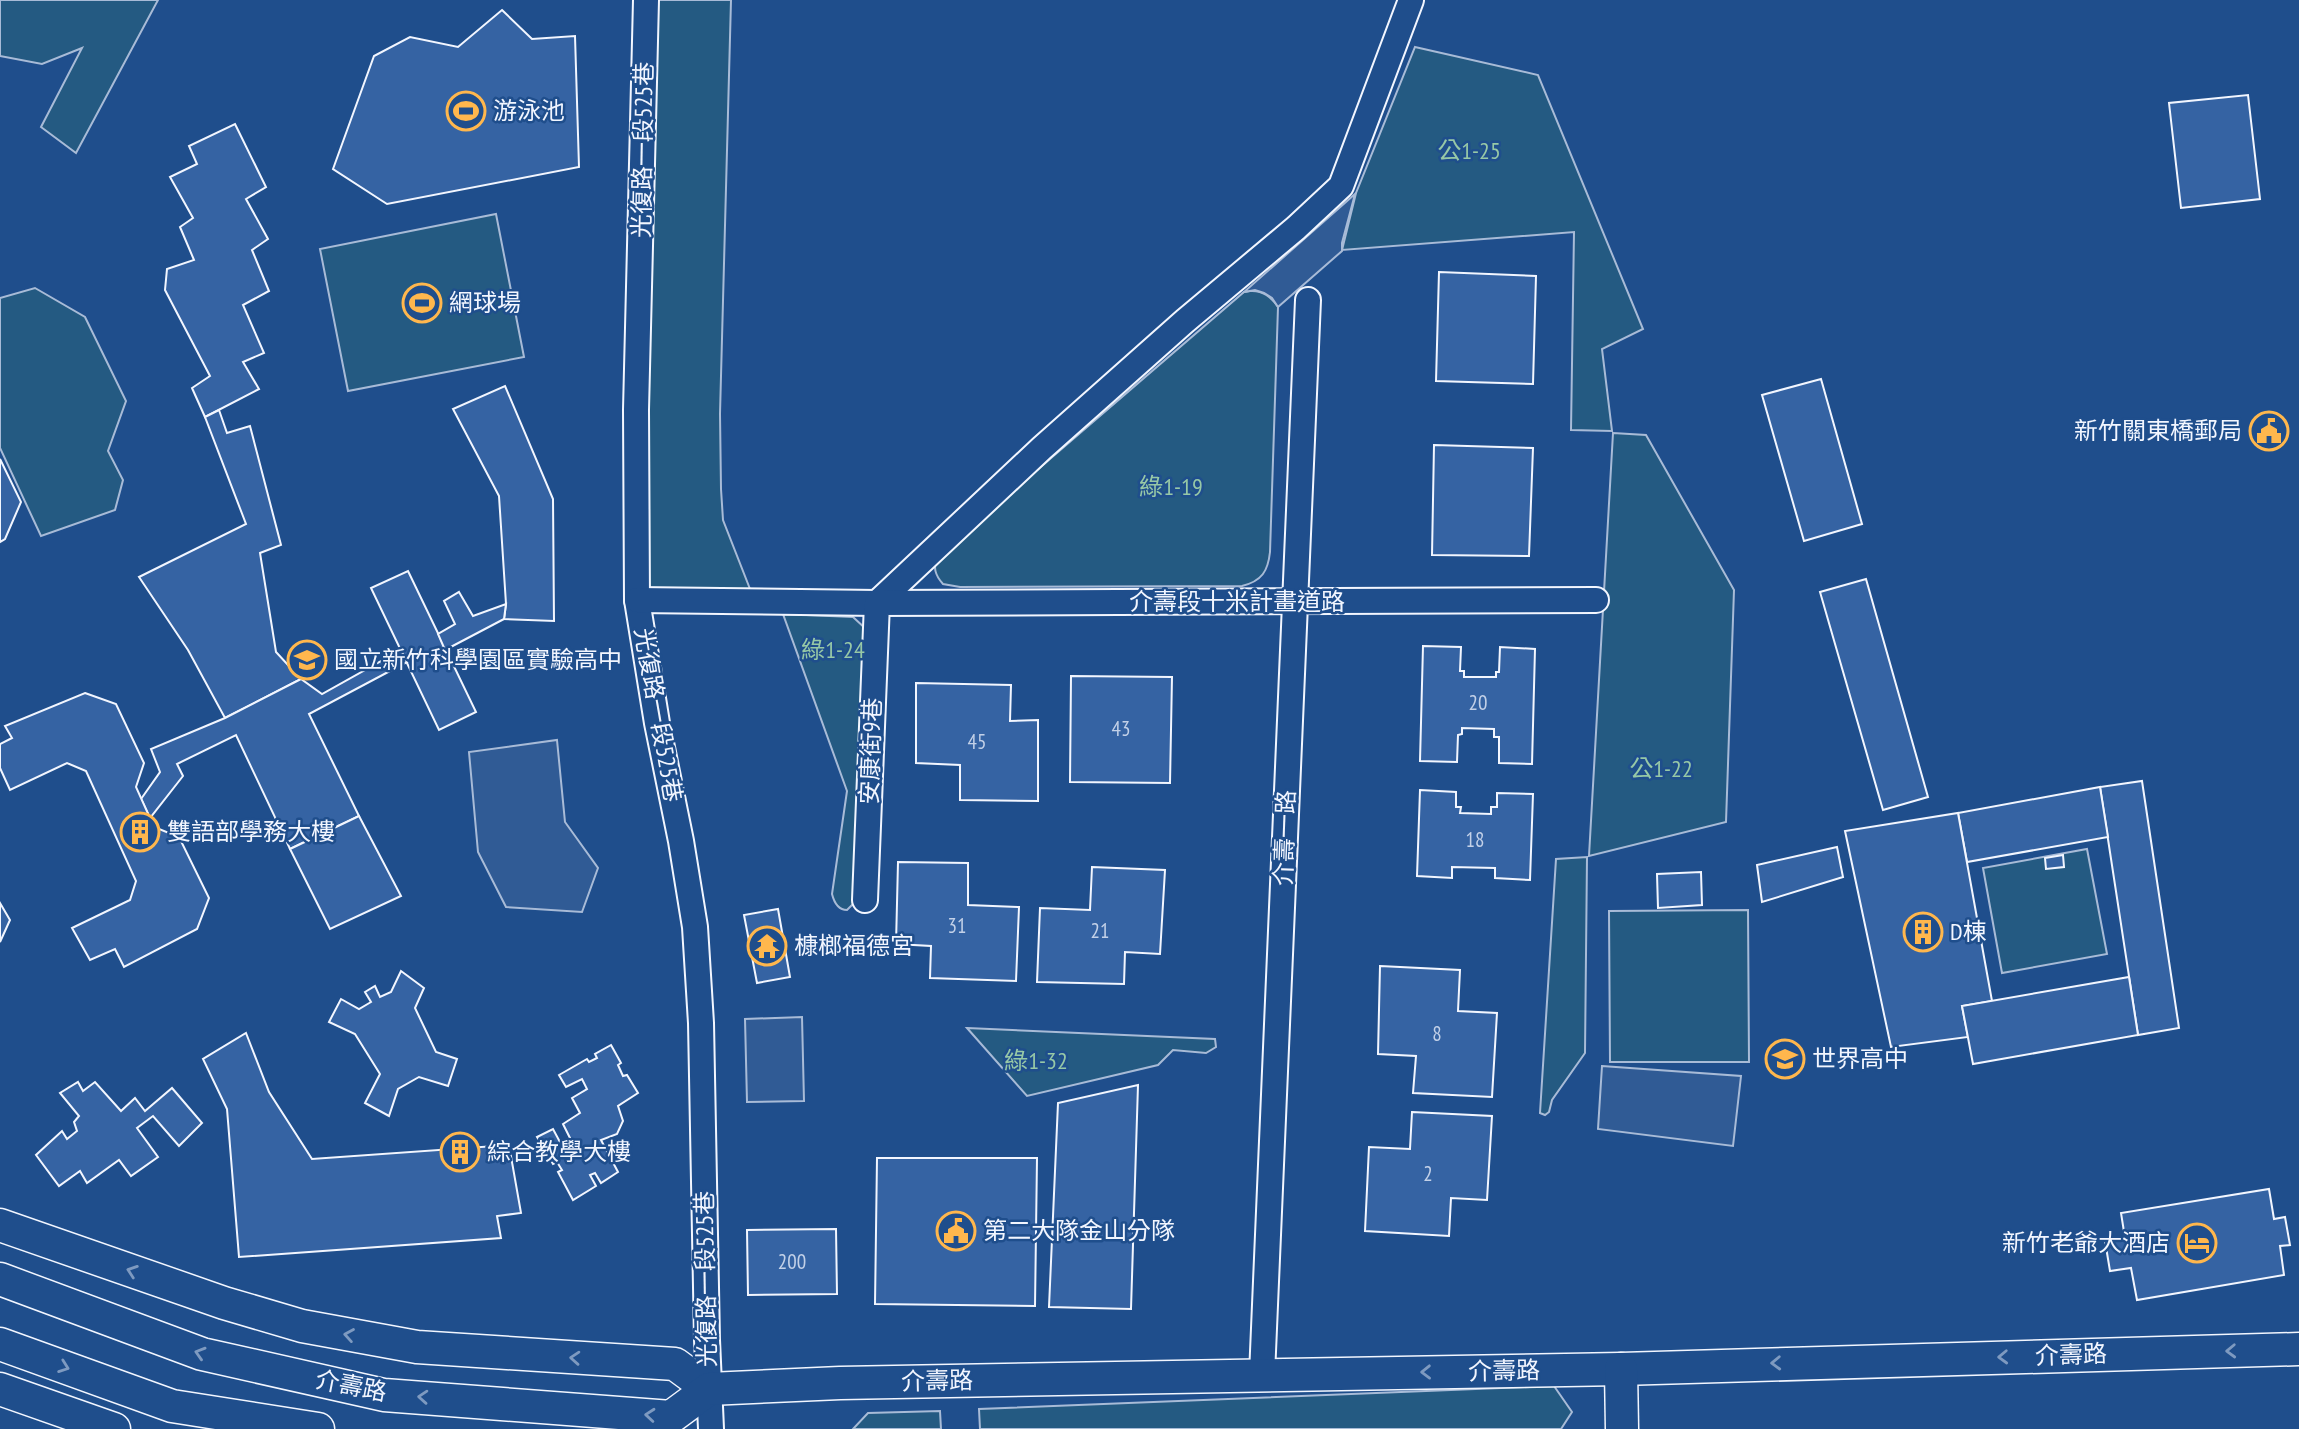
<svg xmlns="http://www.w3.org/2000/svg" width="2299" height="1429" viewBox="0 0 2299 1429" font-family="'PT Sans Narrow','Noto Sans TC',sans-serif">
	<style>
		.green { fill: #245a82; stroke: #a8bbd7; stroke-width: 2 }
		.parking { fill: #305b95; stroke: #a8bbd7; stroke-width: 2 }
		.building { fill: #3563a3; stroke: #f2f6ff; stroke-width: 2 }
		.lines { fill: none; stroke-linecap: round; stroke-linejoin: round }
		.minor-casing { stroke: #f2f6ff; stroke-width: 28 }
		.tertiary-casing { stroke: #f2f6ff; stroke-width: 35 }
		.minor { stroke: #1f4e8c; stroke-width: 24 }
		.tertiary { stroke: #1f4e8c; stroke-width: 32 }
		.oneway { stroke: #7e9ac0 }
		.labels { text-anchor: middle; stroke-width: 5; stroke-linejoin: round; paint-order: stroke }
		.number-label { font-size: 21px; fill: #c3d1e8 }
		.poi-label { font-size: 24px; fill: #f2f6ff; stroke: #1f4e8c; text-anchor: start }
		.street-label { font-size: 24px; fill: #f2f6ff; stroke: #1f4e8c }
		.park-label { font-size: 24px; fill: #97c8a6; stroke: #1f4e8c }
	</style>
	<rect width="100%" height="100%" fill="#1f4e8c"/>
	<g class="green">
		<path d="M 0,0 L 158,0 L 76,153 L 41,127 L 82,48 L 42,64 L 0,56 Z"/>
		<path d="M 655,0 L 731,0 L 720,414 L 721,489 L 723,520 L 750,589 L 648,592 L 645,411 Z"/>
		<path d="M 1415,47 L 1538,75 L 1643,329 L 1602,349 L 1612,431 L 1571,430 L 1574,232 L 1342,250 L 1356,193 Z"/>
		<path d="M 496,214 L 524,357 L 348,391 L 320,249 Z"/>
		<path d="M 35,288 L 85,317 L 126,401 L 108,451 L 123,480 L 115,510 L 41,536 L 0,448 L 0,298 Z"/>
		<path d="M 1250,291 C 1263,290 1271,297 1278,307 L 1270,552 C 1268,571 1262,581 1242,586 L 960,587 L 943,584 C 935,575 933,568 937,556 L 1244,292 Z"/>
		<path d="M 1613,433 L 1646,435 L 1734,590 L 1726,822 L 1589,856 Z"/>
		<path d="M 783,614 L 853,617 L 867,630 L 856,892 L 853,904 L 847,910 C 838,910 834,902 832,894 L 847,791 Z"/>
		<path d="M 2087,849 L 2107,954 L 2002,973 L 1983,868 Z"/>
		<path d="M 1587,857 L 1585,1053 L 1552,1100 L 1549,1112 L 1545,1115 L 1540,1113 L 1556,859 Z"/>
		<path d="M 1748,910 L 1749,1062 L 1610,1062 L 1609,911 Z"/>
		<path d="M 967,1028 L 1215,1039 L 1216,1047 L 1206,1053 L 1173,1050 L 1158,1065 L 1027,1096 Z"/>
		<path d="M 1554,1386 L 1572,1412 L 1561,1429 L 980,1429 L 979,1409 Z"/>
		<path d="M 940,1411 L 941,1429 L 853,1429 L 868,1413 Z"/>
	</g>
	<g class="parking">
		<path d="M 1355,194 L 1342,243 L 1342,251 L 1278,307 L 1272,298 L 1264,293 L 1255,290 L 1244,292 Z"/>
		<path d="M 557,740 L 565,822 L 598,868 L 582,912 L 506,907 L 478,852 L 469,752 Z"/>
		<path d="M 802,1017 L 804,1101 L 747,1102 L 745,1019 Z"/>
		<path d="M 1602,1066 L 1741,1076 L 1733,1146 L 1598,1129 Z"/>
	</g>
	<g class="building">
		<path d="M 502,10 L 532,39 L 575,36 L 579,167 L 387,204 L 333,169 L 374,56 L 410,37 L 458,47 Z"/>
		<path d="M 2248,95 L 2260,199 L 2181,208 L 2169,103 Z"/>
		<path d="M 235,124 L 266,187 L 246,199 L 268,239 L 252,250 L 269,291 L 243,305 L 264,353 L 243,362 L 259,389 L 205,417 L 192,388 L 210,376 L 165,290 L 167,269 L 194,260 L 180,227 L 193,218 L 170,177 L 197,164 L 189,146 Z"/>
		<path d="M 1439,272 L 1536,276 L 1533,384 L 1436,381 Z"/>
		<path d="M 1821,379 L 1862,524 L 1804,541 L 1762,395 Z"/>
		<path d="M 505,386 L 553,499 L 554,621 L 504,619 L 506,604 L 499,496 L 453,409 Z"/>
		<path d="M 219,410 L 227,433 L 250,426 L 281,545 L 260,553 L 276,652 L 301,679 L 225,718 L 188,650 L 139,577 L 246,524 L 205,417 Z"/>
		<path d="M 1434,445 L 1533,448 L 1529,556 L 1432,555 Z"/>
		<path d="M 0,459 L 21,502 L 5,539 L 0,542 Z"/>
		<path d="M 408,571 L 476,712 L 439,730 L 371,588 Z"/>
		<path d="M 1866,579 L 1928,797 L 1883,810 L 1820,592 Z"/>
		<path d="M 459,592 L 473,616 L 506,604 L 504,619 L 445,650 L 438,634 L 455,624 L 444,601 Z"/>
		<path d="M 1423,646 L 1461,647 L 1460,671 L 1464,671 L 1464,677 L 1496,677 L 1496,672 L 1499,672 L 1500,647 L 1535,649 L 1532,764 L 1499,763 L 1499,737 L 1494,737 L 1494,729 L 1462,728 L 1462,734 L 1458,735 L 1457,762 L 1420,761 Z"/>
		<path d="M 401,650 L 407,662 L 309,714 L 359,816 L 290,849 L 236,735 L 177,764 L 183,776 L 150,818 L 141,799 L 160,772 L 151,749 L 225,718 L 301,679 L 322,694 Z"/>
		<path d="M 1071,676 L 1172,677 L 1170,783 L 1070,782 Z"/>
		<path d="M 916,683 L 1011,685 L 1010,721 L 1038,720 L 1038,801 L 960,800 L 960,765 L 916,763 Z"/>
		<path d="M 85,693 L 116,704 L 144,763 L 136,787 L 154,827 L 179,837 L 209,898 L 197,929 L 124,967 L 115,949 L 90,960 L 72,928 L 130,900 L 136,881 L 86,771 L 67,763 L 10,790 L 0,768 L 0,744 L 12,738 L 5,726 Z"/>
		<path d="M 2142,781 L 2179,1028 L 2138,1035 L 2100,787 Z"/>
		<path d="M 2100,787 L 2108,837 L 1967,862 L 1958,813 Z"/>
		<path d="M 1420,790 L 1456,792 L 1456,807 L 1461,807 L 1460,813 L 1491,814 L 1491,807 L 1497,807 L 1497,793 L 1533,794 L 1530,880 L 1495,878 L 1495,868 L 1452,867 L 1452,878 L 1417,876 Z"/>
		<path d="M 1958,813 L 1992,1001 L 1962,1006 L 1968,1037 L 1891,1047 L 1845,831 Z"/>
		<path d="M 359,816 L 401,896 L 330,929 L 290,849 Z"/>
		<path d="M 1837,847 L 1843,877 L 1762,902 L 1757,865 Z"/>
		<path d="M 2063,855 L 2064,867 L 2046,869 L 2045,858 Z"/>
		<path d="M 898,862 L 968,863 L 968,905 L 1019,907 L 1016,981 L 930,978 L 931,946 L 896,944 Z"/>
		<path d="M 1092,867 L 1165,870 L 1160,954 L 1125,952 L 1124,984 L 1037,982 L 1040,908 L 1090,910 Z"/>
		<path d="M 1701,872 L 1702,905 L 1658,908 L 1657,874 Z"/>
		<path d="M 0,903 L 10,920 L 0,942 Z"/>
		<path d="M 778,909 L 790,977 L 757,983 L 744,915 Z"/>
		<path d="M 1380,966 L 1460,970 L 1458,1011 L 1497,1013 L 1492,1097 L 1413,1093 L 1416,1056 L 1378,1054 Z"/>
		<path d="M 401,971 L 424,988 L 415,1008 L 436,1052 L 457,1059 L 448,1086 L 419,1077 L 398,1089 L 389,1116 L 365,1103 L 380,1074 L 355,1034 L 329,1022 L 341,999 L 359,1009 L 371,1002 L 365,992 L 375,986 L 380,997 L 391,992 Z"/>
		<path d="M 2129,977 L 2138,1035 L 1973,1064 L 1962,1006 Z"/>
		<path d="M 246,1033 L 269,1092 L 312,1159 L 509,1145 L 521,1213 L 497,1216 L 501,1238 L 239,1257 L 227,1109 L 203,1059 Z"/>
		<path d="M 611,1045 L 621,1063 L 618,1065 L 623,1076 L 627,1075 L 638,1093 L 618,1106 L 623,1121 L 617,1134 L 601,1140 L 618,1172 L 601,1183 L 595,1173 L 590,1175 L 596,1186 L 573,1200 L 558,1172 L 562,1170 L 557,1162 L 553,1164 L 537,1137 L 553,1129 L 561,1144 L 571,1140 L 563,1124 L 580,1113 L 572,1098 L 587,1089 L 582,1079 L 566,1087 L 559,1075 L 587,1059 L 589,1062 L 597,1058 L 595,1054 Z"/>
		<path d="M 78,1082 L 83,1091 L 95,1082 L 121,1111 L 135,1098 L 145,1111 L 172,1088 L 202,1123 L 179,1146 L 153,1116 L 137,1128 L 158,1157 L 131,1176 L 119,1160 L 87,1183 L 80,1171 L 59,1186 L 36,1155 L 62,1131 L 67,1139 L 77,1131 L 74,1122 L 79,1116 L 60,1093 Z"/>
		<path d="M 1138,1085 L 1131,1309 L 1049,1307 L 1058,1103 Z"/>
		<path d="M 1412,1112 L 1492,1116 L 1487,1200 L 1451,1198 L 1449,1236 L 1365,1231 L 1369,1147 L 1410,1149 Z"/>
		<path d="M 877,1158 L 1037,1158 L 1035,1306 L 875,1304 Z"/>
		<path d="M 2269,1189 L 2274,1219 L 2285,1217 L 2290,1245 L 2280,1246 L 2284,1275 L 2137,1300 L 2131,1268 L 2110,1271 L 2105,1241 L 2125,1238 L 2121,1213 Z"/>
		<path d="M 836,1229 L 837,1294 L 748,1295 L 747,1230 Z"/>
	</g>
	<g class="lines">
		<defs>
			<g id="minor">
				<path d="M 646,0 L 636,410 L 637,600 L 657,723 L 681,841 L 695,927 L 701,1023 L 707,1340 L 711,1429"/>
				<path d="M 637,600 L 877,603 L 1042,448 L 1185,321 L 1296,228 L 1341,186 L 1411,0"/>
				<path d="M 865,900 L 877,603 L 1596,600"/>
				<path d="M 1262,1375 L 1308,300"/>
			</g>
			<g id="tertiary">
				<path d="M 0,1225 L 224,1303 L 302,1326 L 417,1347 L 675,1364 L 709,1389"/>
				<path d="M 0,1279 L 202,1354 L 384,1395 L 671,1417 L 709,1389 L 840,1383 L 1621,1369 L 2299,1349"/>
				<path d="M 0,1344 L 172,1406 L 318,1429"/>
				<path d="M 1621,1369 L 1622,1429"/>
				<path d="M 0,1389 L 114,1429"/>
			</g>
		</defs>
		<use href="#minor" class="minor-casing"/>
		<use href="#tertiary" class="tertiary-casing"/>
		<use href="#minor" class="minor"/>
		<use href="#tertiary" class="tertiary"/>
	</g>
	<defs><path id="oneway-chevron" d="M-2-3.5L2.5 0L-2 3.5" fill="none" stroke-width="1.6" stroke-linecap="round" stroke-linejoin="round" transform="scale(1.75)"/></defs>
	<g class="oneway">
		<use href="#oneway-chevron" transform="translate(132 1271) rotate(-161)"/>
		<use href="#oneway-chevron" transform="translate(349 1335) rotate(-170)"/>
		<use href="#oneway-chevron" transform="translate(2231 1351) rotate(178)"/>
		<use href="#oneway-chevron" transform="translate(200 1353) rotate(-163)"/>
		<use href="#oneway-chevron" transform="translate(2003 1357) rotate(178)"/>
		<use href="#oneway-chevron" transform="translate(575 1358) rotate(-176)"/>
		<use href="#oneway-chevron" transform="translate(1776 1363) rotate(178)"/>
		<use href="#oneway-chevron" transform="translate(64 1367) rotate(20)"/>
		<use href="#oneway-chevron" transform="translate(1426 1372) rotate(179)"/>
		<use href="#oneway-chevron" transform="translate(423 1397) rotate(-176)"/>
		<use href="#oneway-chevron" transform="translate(650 1415) rotate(-175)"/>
	</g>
	<defs>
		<symbol id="stadium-ring" viewBox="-11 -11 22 22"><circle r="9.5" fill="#1f4e8c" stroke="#ffb74d" stroke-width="1.5"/><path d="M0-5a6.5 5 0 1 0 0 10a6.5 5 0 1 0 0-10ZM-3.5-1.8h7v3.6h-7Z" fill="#ffb74d"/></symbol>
		<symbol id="civic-ring" viewBox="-11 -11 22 22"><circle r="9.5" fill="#1f4e8c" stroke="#ffb74d" stroke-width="1.5"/><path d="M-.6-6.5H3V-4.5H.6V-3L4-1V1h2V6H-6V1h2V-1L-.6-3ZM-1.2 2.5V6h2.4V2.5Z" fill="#ffb74d"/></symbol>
		<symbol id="school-ring" viewBox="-11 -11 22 22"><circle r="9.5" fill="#1f4e8c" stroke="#ffb74d" stroke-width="1.5"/><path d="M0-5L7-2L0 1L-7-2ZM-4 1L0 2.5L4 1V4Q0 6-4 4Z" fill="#ffb74d"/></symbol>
		<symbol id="building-ring" viewBox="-11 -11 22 22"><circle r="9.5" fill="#1f4e8c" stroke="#ffb74d" stroke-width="1.5"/><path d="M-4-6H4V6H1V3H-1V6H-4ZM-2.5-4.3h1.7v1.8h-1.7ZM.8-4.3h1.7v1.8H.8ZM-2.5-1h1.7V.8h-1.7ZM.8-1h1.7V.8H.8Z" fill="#ffb74d"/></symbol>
		<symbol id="temple-ring" viewBox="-11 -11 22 22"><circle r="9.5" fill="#1f4e8c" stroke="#ffb74d" stroke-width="1.5"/><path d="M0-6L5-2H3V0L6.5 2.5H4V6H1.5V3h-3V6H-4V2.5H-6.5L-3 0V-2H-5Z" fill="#ffb74d"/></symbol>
		<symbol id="hotel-ring" viewBox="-11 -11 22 22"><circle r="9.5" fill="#1f4e8c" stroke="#ffb74d" stroke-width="1.5"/><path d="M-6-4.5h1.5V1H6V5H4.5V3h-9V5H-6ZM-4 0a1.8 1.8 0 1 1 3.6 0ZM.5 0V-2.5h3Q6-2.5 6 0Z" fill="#ffb74d"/></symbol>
	</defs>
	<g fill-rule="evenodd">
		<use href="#stadium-ring" x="444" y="89" width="44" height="44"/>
		<use href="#stadium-ring" x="400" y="281" width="44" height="44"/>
		<use href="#civic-ring" x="2247" y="409" width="44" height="44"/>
		<use href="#school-ring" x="285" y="638" width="44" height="44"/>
		<use href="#building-ring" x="118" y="810" width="44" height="44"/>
		<use href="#building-ring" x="1901" y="910" width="44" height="44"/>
		<use href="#temple-ring" x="745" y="924" width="44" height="44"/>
		<use href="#school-ring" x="1763" y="1037" width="44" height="44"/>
		<use href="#building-ring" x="438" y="1130" width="44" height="44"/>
		<use href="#civic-ring" x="934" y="1209" width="44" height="44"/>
		<use href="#hotel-ring" x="2175" y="1221" width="44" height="44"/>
	</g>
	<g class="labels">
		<g class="number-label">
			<text x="1478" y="710">20</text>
			<text x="1121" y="736">43</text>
			<text x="977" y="749">45</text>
			<text x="1475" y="847">18</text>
			<text x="957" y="933">31</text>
			<text x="1100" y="938">21</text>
			<text x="1437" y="1041">8</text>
			<text x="1428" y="1181">2</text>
			<text x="792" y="1269">200</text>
		</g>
		<g class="poi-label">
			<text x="493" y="119">游泳池</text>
			<text x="449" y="311">網球場</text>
			<text x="2242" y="439" text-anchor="end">新竹關東橋郵局</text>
			<text x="334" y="668">國立新竹科學園區實驗高中</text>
			<text x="167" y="840">雙語部學務大樓</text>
			<text x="1950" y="940">D棟</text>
			<text x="794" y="954">槺榔福德宮</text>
			<text x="1812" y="1067">世界高中</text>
			<text x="487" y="1160">綜合教學大樓</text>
			<text x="983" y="1239">第二大隊金山分隊</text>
			<text x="2170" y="1251" text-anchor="end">新竹老爺大酒店</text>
		</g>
		<g class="street-label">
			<text transform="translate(643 150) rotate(-89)" y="8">光復路一段525巷</text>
			<text x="1237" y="610">介壽段十米計畫道路</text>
			<text transform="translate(658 715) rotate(80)" y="8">光復路一段525巷</text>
			<text transform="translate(871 751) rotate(-88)" y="8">安康街9巷</text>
			<text transform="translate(1285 838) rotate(-88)" y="8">介壽一路</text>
			<text transform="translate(706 1279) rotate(-91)" y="8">光復路一段525巷</text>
			<text transform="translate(2071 1355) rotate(-2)" y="8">介壽路</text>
			<text transform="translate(1504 1371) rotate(-1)" y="8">介壽路</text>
			<text transform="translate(937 1381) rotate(-1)" y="8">介壽路</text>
			<text transform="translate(351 1386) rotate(11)" y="8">介壽路</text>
		</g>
		<g class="park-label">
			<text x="1469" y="159">公1-25</text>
			<text x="1171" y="495">綠1-19</text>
			<text x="833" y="658">綠1-24</text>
			<text x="1661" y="777">公1-22</text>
			<text x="1036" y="1069">綠1-32</text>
		</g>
	</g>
</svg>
